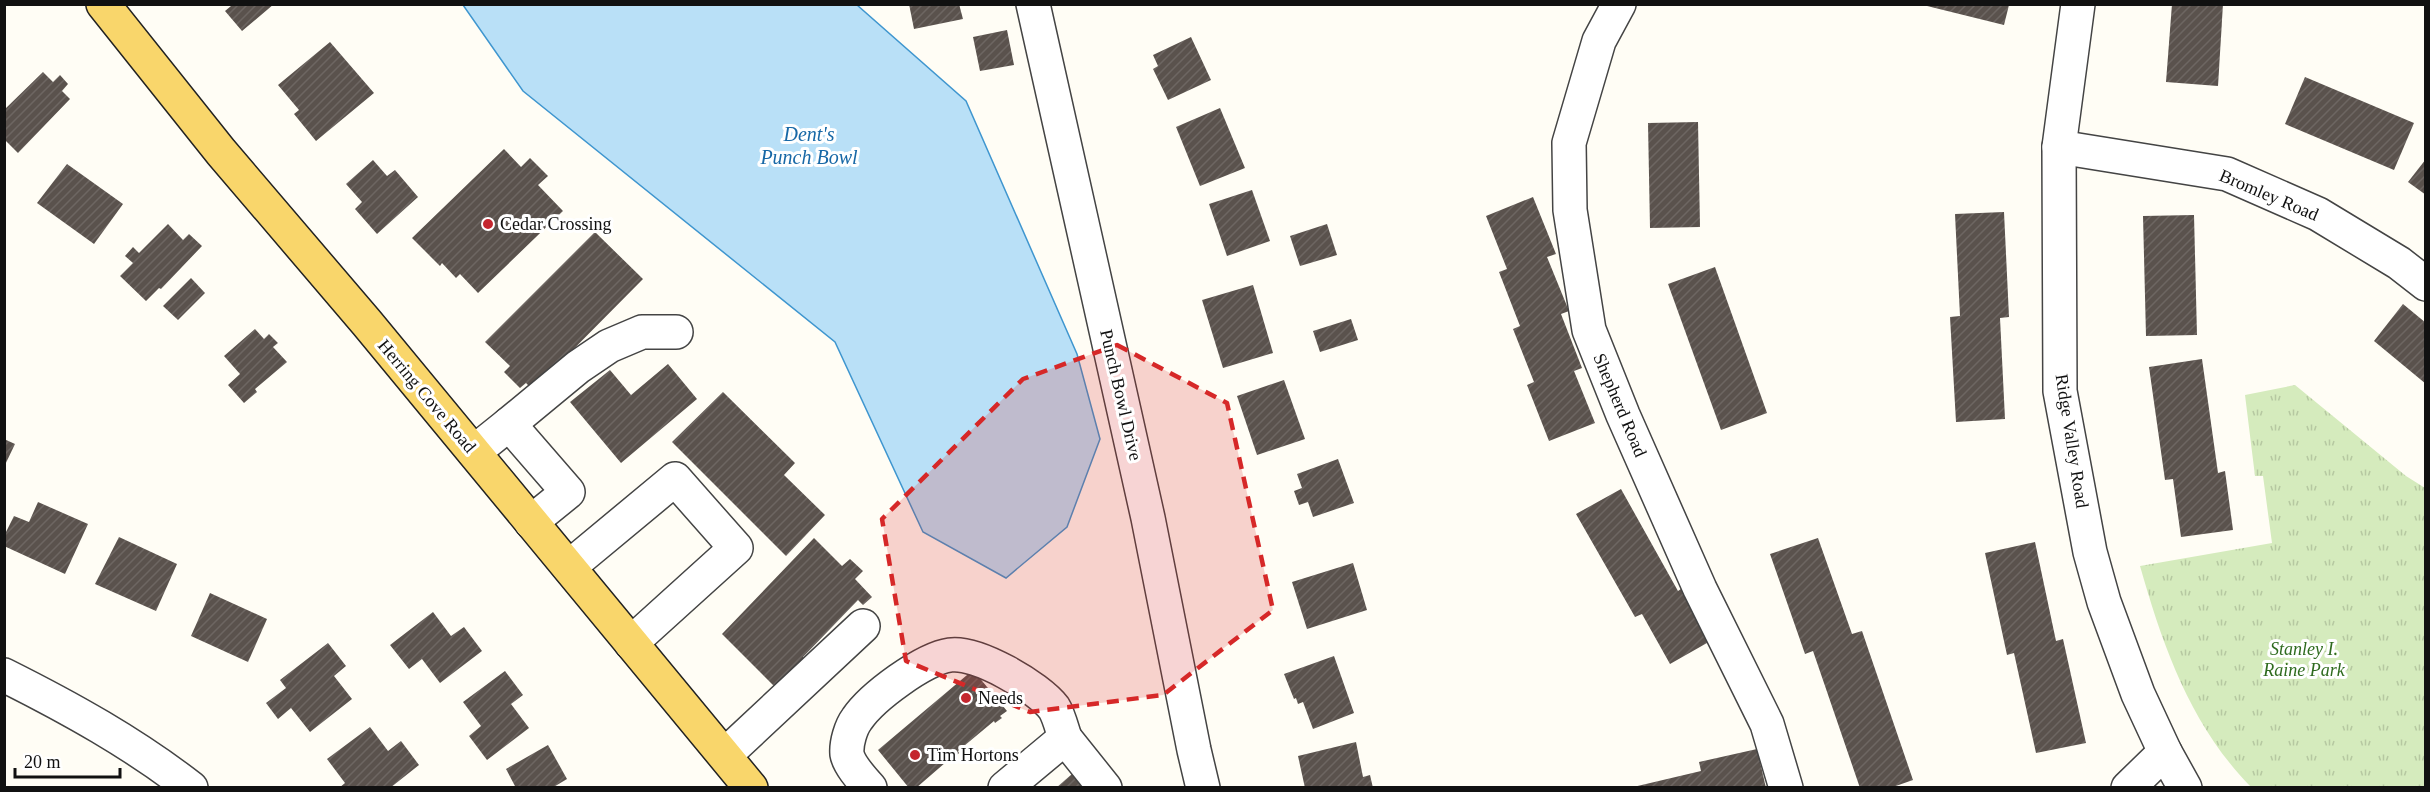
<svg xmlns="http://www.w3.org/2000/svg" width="2430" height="792" viewBox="0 0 2430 792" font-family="'Times New Roman',serif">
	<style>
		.park { fill: url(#park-tufts) }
		.water { fill: #b9e0f7; stroke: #3f96cf; stroke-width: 1.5 }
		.building { fill: url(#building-hatch) }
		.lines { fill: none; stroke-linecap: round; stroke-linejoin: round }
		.minor-casing { stroke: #444; stroke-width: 36 }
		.major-casing { stroke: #222; stroke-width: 36 }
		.minor { stroke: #fff; stroke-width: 33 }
		.major { stroke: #f9d66b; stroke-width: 33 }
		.marked { fill: #d62828; fill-opacity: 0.2; stroke: #d62828; stroke-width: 4.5; stroke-dasharray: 12 8; stroke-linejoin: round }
		.poi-dot { fill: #c4262e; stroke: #fff; stroke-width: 2 }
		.labels { text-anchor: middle; stroke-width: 6; stroke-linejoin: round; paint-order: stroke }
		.street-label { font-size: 18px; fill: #111; stroke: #fff }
		.poi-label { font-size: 18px; fill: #111; stroke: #fff; text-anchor: start }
		.park-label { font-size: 18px; font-style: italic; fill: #2f6b1f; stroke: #fff }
		.water-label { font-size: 20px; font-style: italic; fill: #1768a6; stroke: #fff }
	</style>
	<defs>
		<pattern id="park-tufts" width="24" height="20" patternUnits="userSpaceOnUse" patternTransform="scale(1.5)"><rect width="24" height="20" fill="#d5ebbd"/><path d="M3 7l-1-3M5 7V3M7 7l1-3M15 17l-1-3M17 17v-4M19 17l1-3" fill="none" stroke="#b6c8a1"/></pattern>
		<pattern id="building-hatch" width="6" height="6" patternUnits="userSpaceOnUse" patternTransform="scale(1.5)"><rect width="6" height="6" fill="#5a524d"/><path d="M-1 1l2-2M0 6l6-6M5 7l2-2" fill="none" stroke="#6d6662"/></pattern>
	</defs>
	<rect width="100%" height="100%" fill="#fffdf5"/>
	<path class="park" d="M 2295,385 L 2406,476 L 2425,488 L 2425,787 L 2251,787 C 2191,726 2163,647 2140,566 L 2272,543 L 2263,476 L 2255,476 L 2245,395 Z"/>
	<path class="water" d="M 463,5 L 857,5 L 966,101 L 1077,354 L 1100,439 L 1067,527 L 1006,578 L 923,532 L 835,342 L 523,91 Z"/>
	<g class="building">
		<path d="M 230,4 L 274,4 L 242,31 L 225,11 L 231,6 Z"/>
		<path d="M 909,4 L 959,4 L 963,19 L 914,29 Z"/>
		<path d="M 2172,4 L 2223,4 L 2218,86 L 2166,82 Z"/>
		<path d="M 1923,5 L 2009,5 L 2004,25 Z"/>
		<path d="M 1007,30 L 1014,65 L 980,71 L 973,37 Z"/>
		<path d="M 1191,37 L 1211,80 L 1168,100 L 1153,69 L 1158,66 L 1153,55 Z"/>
		<path d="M 330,42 L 374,93 L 316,141 L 294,114 L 299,110 L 278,85 Z"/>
		<path d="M 43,72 L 53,82 L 60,75 L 68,84 L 62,91 L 70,99 L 18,153 L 4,139 L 4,110 Z"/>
		<path d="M 2305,77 L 2414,123 L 2394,170 L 2285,124 Z"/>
		<path d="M 1220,108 L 1245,168 L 1200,186 L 1176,127 Z"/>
		<path d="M 1698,122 L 1700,227 L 1650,228 L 1648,123 Z"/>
		<path d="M 504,149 L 521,167 L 530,158 L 548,176 L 538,185 L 563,211 L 478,293 L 460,274 L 456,278 L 442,263 L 440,266 L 412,238 Z"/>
		<path d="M 2426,159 L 2426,195 L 2408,182 Z"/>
		<path d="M 373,160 L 387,176 L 395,170 L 418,197 L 377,234 L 355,209 L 362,202 L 346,184 Z"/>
		<path d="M 67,164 L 123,204 L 94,244 L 37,203 Z"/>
		<path d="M 1252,190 L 1270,241 L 1227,256 L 1209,204 Z"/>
		<path d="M 1533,197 L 1556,254 L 1547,257 L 1569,311 L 1561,314 L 1582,368 L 1574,371 L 1595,423 L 1549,441 L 1527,385 L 1534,382 L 1513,329 L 1520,326 L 1499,272 L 1507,269 L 1486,216 Z"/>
		<path d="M 2004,212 L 2009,317 L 2000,318 L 2005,419 L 1956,422 L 1950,317 L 1960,316 L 1955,214 Z"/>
		<path d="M 2194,215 L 2197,335 L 2146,336 L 2143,216 Z"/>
		<path d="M 168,224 L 183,240 L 189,234 L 202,246 L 161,289 L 159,288 L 146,301 L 120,276 L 133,263 L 125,256 L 133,247 L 139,253 Z"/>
		<path d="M 1327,224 L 1337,255 L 1300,266 L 1290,236 Z"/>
		<path d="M 595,232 L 643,279 L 533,390 L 526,383 L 520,388 L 504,372 L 510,366 L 485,342 Z"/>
		<path d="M 1715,267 L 1767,413 L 1721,430 L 1668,284 Z"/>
		<path d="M 191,278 L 205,293 L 178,320 L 163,306 Z"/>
		<path d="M 1253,285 L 1273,353 L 1223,368 L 1202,300 Z"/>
		<path d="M 2403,304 L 2426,323 L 2426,384 L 2374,341 Z"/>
		<path d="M 1351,319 L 1358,340 L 1320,352 L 1313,331 Z"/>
		<path d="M 255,329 L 264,339 L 269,334 L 278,343 L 273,347 L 287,362 L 255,389 L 257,392 L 244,403 L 228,385 L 240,374 L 224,356 Z"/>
		<path d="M 2202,359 L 2218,473 L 2225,471 L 2233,530 L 2181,537 L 2173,479 L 2165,480 L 2149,367 Z"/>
		<path d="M 668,364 L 697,399 L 621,463 L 570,402 L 610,370 L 631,395 Z"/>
		<path d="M 1284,380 L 1305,439 L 1257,455 L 1237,396 Z"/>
		<path d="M 723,392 L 795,463 L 784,475 L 825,515 L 786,556 L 672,442 Z"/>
		<path d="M 4,439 L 15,444 L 4,467 Z"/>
		<path d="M 1338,459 L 1354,503 L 1313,517 L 1308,502 L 1299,505 L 1294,491 L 1302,488 L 1297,474 Z"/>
		<path d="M 1621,489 L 1678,591 L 1684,587 L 1714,639 L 1670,664 L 1642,614 L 1635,617 L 1576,514 Z"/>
		<path d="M 38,502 L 88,524 L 65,574 L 4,546 L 4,536 L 14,516 L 29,522 Z"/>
		<path d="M 119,537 L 177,564 L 156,611 L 95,584 Z"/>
		<path d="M 814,538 L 842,566 L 850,559 L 863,571 L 855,579 L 872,597 L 863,605 L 858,600 L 803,657 L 808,663 L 775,687 L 722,634 Z"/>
		<path d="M 1818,538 L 1852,634 L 1862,631 L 1913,780 L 1890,788 L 1860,788 L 1813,651 L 1805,654 L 1770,554 Z"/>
		<path d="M 2035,542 L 2056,641 L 2063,639 L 2086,743 L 2036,753 L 2014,653 L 2007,655 L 1985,553 Z"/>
		<path d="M 1353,563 L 1367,610 L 1307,629 L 1292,582 Z"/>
		<path d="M 210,593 L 267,619 L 248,662 L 191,636 Z"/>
		<path d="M 433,612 L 451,636 L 464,627 L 482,651 L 440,683 L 422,659 L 409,669 L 390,645 Z"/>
		<path d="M 328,643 L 346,666 L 334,676 L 352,699 L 310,732 L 291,708 L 278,719 L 266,703 L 286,688 L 280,680 Z"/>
		<path d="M 1334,656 L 1354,713 L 1313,729 L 1303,702 L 1298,704 L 1296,698 L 1294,699 L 1284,674 Z"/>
		<path d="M 973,670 L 1007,711 L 1000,716 L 1002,718 L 995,723 L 994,721 L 958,751 L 959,753 L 954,758 L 953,756 L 916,788 L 909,788 L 878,750 Z"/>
		<path d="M 505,671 L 523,695 L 511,704 L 529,728 L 487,760 L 469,736 L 481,726 L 463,702 Z"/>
		<path d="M 370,727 L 388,751 L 401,741 L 419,765 L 390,788 L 339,788 L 345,783 L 327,759 Z"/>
		<path d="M 1356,742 L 1363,777 L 1370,775 L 1373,788 L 1305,788 L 1298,756 Z"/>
		<path d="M 548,745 L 567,779 L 552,788 L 516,788 L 506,769 Z"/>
		<path d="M 1757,749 L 1766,788 L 1629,788 L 1701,771 L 1699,762 Z"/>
		<path d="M 1072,774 L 1083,788 L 1056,788 Z"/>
	</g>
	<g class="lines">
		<defs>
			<g id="minor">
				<path d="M 1033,4 L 1148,518 L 1194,750 L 1203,788"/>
				<path d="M 1619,4 L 1599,41 L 1569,143 L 1570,210 L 1589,330 L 1623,415 L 1700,589 L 1767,724 L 1786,788"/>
				<path d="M 2078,4 L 2059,147 L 2060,391 L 2090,552 L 2104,602 L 2138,694 L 2165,752 L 2185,788"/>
				<path d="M 2059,147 L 2227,174 L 2318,214 L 2399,263 L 2426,284"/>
				<path d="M 509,424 L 578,367 L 609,346 L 642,332 L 676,332"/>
				<path d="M 474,452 L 509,424 L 568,492 L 531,522"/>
				<path d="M 569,567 L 675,479 L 736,548 L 631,643"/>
				<path d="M 4,675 C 70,708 133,743 191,788"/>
				<path d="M 725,755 L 863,626"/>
				<path d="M 870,788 C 862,779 849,765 847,754 C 846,743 851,727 857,719 C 872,697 923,659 950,655 C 977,651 1038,687 1054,708 C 1059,716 1062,729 1065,738"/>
				<path d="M 1005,788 L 1065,738 L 1105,788"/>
				<path d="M 2128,788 L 2165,752"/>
			</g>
			<path id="major" d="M 103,4 L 221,152 L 367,323 L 751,788"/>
		</defs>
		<use href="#minor" class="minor-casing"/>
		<use href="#major" class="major-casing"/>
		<use href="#minor" class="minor"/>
		<use href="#major" class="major"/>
	</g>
	<path class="marked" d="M 1117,345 L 1227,403 L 1273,610 L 1163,695 L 1030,712 L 906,661 L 882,519 L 1023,379 Z"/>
	<g class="poi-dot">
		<circle cx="488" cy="224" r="6"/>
		<circle cx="966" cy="698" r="6"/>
		<circle cx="915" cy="755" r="6"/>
	</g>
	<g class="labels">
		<g class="street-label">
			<text transform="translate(2269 195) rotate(23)" y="6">Bromley Road</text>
			<text transform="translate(1121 395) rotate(77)" y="6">Punch Bowl Drive</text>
			<text transform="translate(427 396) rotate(50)" y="6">Herring Cove Road</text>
			<text transform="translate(1620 405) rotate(67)" y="6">Shepherd Road</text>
			<text transform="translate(2072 441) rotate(81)" y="6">Ridge Valley Road</text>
		</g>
		<g class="poi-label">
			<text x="500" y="230">Cedar Crossing</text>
			<text x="978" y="704">Needs</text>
			<text x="927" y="761">Tim Hortons</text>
		</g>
		<g class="park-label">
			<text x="2304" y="655">Stanley I.<tspan x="2304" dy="21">Raine Park</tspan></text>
		</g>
		<g class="water-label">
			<text x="809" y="141">Dent's<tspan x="809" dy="23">Punch Bowl</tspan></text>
		</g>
	</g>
	<rect width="2430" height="792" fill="none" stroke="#111111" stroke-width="12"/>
	<path d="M15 768v9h105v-9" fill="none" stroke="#111111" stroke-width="3"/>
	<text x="24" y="768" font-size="18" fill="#111111" stroke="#ffffff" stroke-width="4.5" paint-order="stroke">20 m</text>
</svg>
